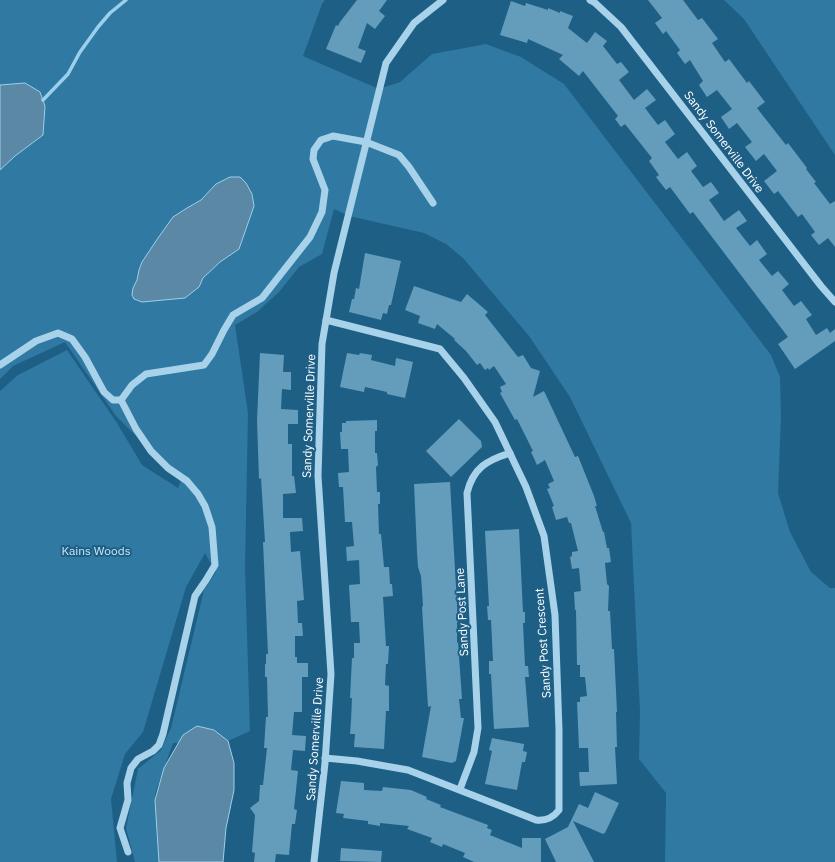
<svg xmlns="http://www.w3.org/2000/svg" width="835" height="862" viewBox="0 0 835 862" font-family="'IBM Plex Sans',sans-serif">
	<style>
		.green { fill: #2f79a2 }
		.water { fill: #5b88a4; stroke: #9ad0ec }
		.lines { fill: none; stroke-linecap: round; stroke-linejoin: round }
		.stream { stroke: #9ad0ec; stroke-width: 3.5 }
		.building { fill: #649cbb }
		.minor { stroke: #a7d2ea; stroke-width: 7 }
		.labels { text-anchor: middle; stroke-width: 4; stroke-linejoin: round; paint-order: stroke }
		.street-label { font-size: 12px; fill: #fff; stroke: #1e5f86 }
		.park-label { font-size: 12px; fill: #cce8f8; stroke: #1e5f86 }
	</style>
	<rect width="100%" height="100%" fill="#1e5f86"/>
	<g class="green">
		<path d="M 0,0 L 325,0 L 322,4 L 303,56 L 379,89 L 400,82 L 432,54 L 486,44 L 521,57 L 564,84 L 771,355 L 780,377 L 781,417 L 778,493 L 790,532 L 811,572 L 830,588 L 835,588 L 835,862 L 665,862 L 666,793 L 639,759 L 640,711 L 631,523 L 570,397 L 529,336 L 463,258 L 446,244 L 424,233 L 349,216 L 334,209 L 322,254 L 299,267 L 279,292 L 257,312 L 235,325 L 248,413 L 245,569 L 250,731 L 228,741 L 173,743 L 155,794 L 159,862 L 135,862 L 126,828 L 138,769 L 161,750 L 171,728 L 204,590 L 216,572 L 205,553 L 186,587 L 143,732 L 125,754 L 111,799 L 117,862 L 0,862 L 0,391 L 18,375 L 67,350 L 117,423 L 142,465 L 178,488 L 181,481 L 116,416 L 65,342 L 13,366 L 0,379 Z"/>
		<path d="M 724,0 L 835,0 L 835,155 L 744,19 Z"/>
	</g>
	<g class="water">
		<path d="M 25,83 L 40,92 L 45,106 L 43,135 L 15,156 L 0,170 L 0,85 Z"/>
		<path d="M 230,177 L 240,177 L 246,183 L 252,194 L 254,206 L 239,249 L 220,262 L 203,278 L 199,287 L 185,298 L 142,302 L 134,299 L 132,295 L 133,288 L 137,280 L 139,270 L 142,262 L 158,238 L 173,217 L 187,208 L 201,200 L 216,184 Z"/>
		<path d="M 197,726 L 214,730 L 228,741 L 234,763 L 234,790 L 226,828 L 223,862 L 159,862 L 155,800 L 164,768 L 183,735 Z"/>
	</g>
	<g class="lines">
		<path class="stream" d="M 43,100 L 68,74 L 80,52 L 98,27 L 110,13 L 126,0"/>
	</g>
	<g class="building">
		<path d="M 357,0 L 387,0 L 379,11 L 385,16 L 375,29 L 367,23 L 358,48 L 366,51 L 361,63 L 326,49 L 336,25 L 338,26 L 340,22 Z"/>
		<path d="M 648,0 L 683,0 L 698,20 L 702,18 L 718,39 L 712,43 L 725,62 L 729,59 L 747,83 L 749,81 L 765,102 L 757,108 L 786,145 L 788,143 L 807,168 L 806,169 L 816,182 L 814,183 L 830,204 L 835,201 L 835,247 L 828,238 L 819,245 L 811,235 L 815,232 L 802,214 L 798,217 L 778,191 L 774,194 L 764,181 L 777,171 L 764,154 L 756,161 L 745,147 L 752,142 L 737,123 L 729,129 L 721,117 L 732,109 L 717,90 L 707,97 L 699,85 L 703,81 L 690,60 L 685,64 L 677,53 L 680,50 L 666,31 L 663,34 L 655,23 L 662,18 Z"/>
		<path d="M 511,1 L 525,6 L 526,3 L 548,10 L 548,8 L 560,13 L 560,11 L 573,16 L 568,28 L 587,43 L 595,32 L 607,41 L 603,46 L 617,64 L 621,62 L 629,72 L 619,80 L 634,100 L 647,89 L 656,100 L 645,108 L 658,125 L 665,120 L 675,134 L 665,142 L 678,159 L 687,152 L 697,166 L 691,171 L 703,187 L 711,182 L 719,193 L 709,200 L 724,221 L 739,210 L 747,221 L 736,228 L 750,246 L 757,240 L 767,254 L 759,260 L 772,276 L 778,271 L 789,284 L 782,290 L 794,306 L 801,301 L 812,315 L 806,319 L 816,335 L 827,328 L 830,333 L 835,329 L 835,341 L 795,369 L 778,344 L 788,337 L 693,212 L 690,214 L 670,187 L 666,190 L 656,177 L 659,175 L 649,161 L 652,158 L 625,124 L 621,127 L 615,119 L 618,116 L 583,71 L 579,76 L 559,59 L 563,55 L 528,39 L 527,43 L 500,35 Z"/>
		<path d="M 365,253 L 401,261 L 391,305 L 389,305 L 387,314 L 383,313 L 381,320 L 349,312 L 352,299 L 354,299 L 356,288 L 359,289 Z"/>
		<path d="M 414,286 L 461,302 L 467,294 L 488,312 L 485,315 L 518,357 L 523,355 L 531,368 L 540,371 L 533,397 L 544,391 L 575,457 L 578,456 L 594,496 L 597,506 L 595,506 L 603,532 L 604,532 L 607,548 L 609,548 L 611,562 L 605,563 L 607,584 L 609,586 L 608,611 L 610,611 L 612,649 L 614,649 L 617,712 L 616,712 L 617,747 L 615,747 L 617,784 L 580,786 L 579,772 L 589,772 L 588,748 L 579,748 L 577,702 L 580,702 L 580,697 L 587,696 L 585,677 L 580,677 L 580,665 L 577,665 L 576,610 L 575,610 L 574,592 L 581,591 L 579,568 L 572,569 L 570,557 L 572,556 L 572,552 L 578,551 L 571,523 L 569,523 L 567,517 L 556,520 L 552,507 L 554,506 L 547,489 L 550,488 L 548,484 L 554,481 L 545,460 L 537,465 L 531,452 L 533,451 L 517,419 L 515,420 L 500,393 L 502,392 L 500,387 L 506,384 L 494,366 L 489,370 L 488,368 L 485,370 L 480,363 L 477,365 L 466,351 L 454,340 L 455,339 L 437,324 L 435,329 L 418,323 L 420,316 L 405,310 Z"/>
		<path d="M 260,353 L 284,355 L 283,372 L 291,372 L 291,390 L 282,389 L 281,409 L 298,410 L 298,424 L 288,424 L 288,444 L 292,444 L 292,476 L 294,476 L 296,493 L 283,494 L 283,518 L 302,518 L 303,531 L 290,532 L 291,552 L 300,551 L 304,600 L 297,601 L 298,623 L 302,623 L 303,636 L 295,636 L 295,657 L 297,657 L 297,663 L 308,663 L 308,677 L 302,677 L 302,712 L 294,712 L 292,735 L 306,736 L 305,751 L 293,750 L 291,770 L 298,771 L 294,809 L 297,810 L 295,824 L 292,824 L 289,855 L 276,854 L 275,862 L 254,862 L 255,853 L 252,852 L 255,815 L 250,808 L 259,801 L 260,785 L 263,785 L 267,748 L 264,748 L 266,717 L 268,717 L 267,677 L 265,677 L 265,664 L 266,664 L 266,654 L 268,654 L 263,542 L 265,542 L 261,478 L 259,479 L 257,420 Z"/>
		<path d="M 347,353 L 359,355 L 360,353 L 372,355 L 371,360 L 395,366 L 396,358 L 413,362 L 405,398 L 387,394 L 387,392 L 365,387 L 364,392 L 340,387 Z"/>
		<path d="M 459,419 L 481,441 L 482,447 L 451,477 L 426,451 Z"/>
		<path d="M 377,420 L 377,431 L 375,431 L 375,453 L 377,453 L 378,465 L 376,467 L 377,492 L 380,492 L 380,504 L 378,504 L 379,534 L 381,534 L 384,567 L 389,567 L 390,584 L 392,584 L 393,596 L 383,597 L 386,646 L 389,646 L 388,664 L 386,664 L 385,685 L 389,686 L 389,711 L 386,711 L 384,749 L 354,747 L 355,734 L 350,734 L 351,720 L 352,698 L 350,698 L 352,658 L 354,658 L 354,643 L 360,643 L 359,622 L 351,622 L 349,585 L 360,584 L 359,560 L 347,561 L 346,547 L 354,546 L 352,522 L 345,522 L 343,487 L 339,487 L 338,473 L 349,472 L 348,449 L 341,449 L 340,432 L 342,432 L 342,423 L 346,423 L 346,421 Z"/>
		<path d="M 450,482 L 458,622 L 457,622 L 457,643 L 458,642 L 462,699 L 459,699 L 461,718 L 464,718 L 456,761 L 452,763 L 422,757 L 431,706 L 428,707 L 422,607 L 423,606 L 421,576 L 418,567 L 417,552 L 414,484 Z"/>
		<path d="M 519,529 L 523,612 L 525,612 L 525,623 L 523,623 L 525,666 L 528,666 L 529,677 L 525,677 L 529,727 L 494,729 L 491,674 L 489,674 L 489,661 L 493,661 L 491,620 L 488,620 L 487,606 L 489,606 L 485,531 Z"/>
		<path d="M 492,738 L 524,744 L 523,751 L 527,752 L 525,762 L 522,762 L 517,790 L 485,784 L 492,751 L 489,750 Z"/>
		<path d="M 341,781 L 364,783 L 364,790 L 382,791 L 383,787 L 411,790 L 427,797 L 426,799 L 441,805 L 440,807 L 488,825 L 487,828 L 492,830 L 490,835 L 522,848 L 522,838 L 541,838 L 541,862 L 474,862 L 463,857 L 465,853 L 443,844 L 442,847 L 430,842 L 432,838 L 407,829 L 409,826 L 380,823 L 380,826 L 368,824 L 368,821 L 343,818 L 344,814 L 336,813 Z"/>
		<path d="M 595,792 L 619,803 L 605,833 L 604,833 L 603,834 L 573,821 L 594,862 L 556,862 L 545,839 L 568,827 L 579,804 L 588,808 Z"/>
		<path d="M 341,848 L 382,851 L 381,862 L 340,861 Z"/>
	</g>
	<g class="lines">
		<g class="minor">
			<path d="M 590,0 L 594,2 L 621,27 L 821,286 L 835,302"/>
			<path d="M 0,365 L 36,341 L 58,333 L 72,339 L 85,357 L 104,392 L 113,400 L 121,400"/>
			<path d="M 325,758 L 357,761 L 408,770 L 536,820 C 545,821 553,818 559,810 L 559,730 L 555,615 L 544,536 L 526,487 L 495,422 L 464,378 L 440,349 L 326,320"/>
			<path d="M 460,789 L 474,752 L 478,728 L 467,493 C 473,468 487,460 510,453"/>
			<path d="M 128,852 L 120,828 L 128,800 L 127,783 L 131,768 L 138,759 L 153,751 L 159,745 L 163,734 L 195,596 L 206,580 L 215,565 L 212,527 L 205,506 L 198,494 L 187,481 L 168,468 L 151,451 L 136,429 L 121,400 L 132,385 L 146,374 L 204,365 L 212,354 L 224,330 L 233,315 L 262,298 L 310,237 L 322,212 L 325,190 L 313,159 L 314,150 L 321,140 L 333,136 L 366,142 L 399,155 L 409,167 L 433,203"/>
			<path d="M 314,862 L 325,763 L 331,674 L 318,476 L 322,344 L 334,273 L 386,63 L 414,23 L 443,0"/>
		</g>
	</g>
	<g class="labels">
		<g class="street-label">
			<text transform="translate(724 142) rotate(53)" y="4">Sandy Somerville Drive</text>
			<text transform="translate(309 416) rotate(-88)" y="4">Sandy Somerville Drive</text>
			<text transform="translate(462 612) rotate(-93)" y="4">Sandy Post Lane</text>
			<text transform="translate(543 643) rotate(-94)" y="4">Sandy Post Crescent</text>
			<text transform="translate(315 739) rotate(-86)" y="4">Sandy Somerville Drive</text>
		</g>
		<g class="park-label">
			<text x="96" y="555">Kains Woods</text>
		</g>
	</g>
</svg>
